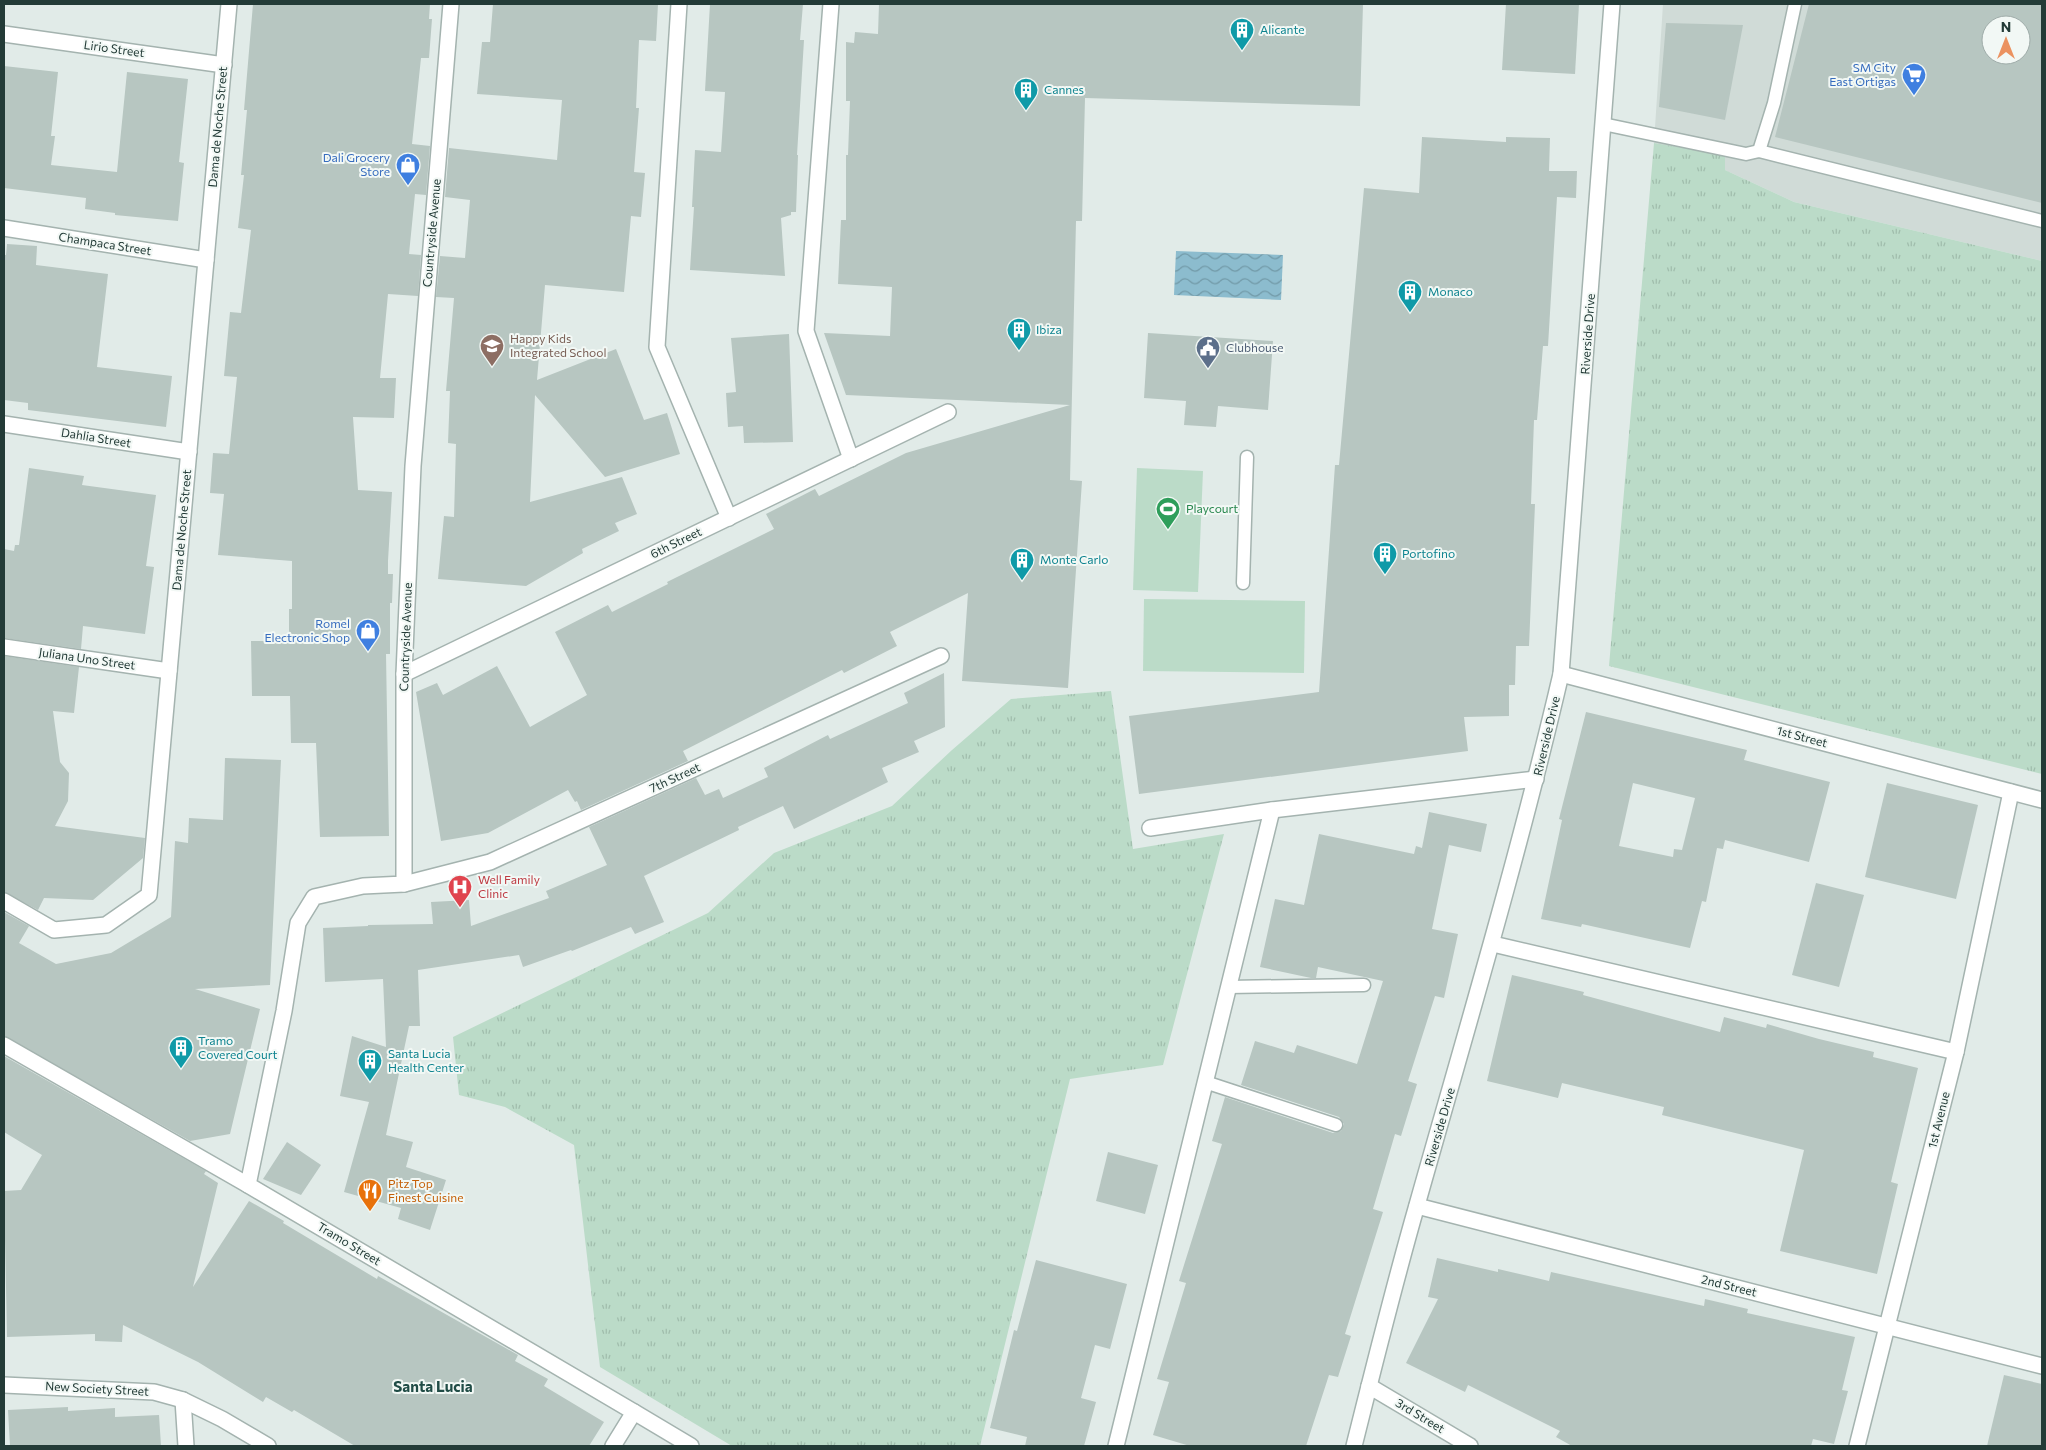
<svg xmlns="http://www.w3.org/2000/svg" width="2046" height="1450" viewBox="0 0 2046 1450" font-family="Commissioner,sans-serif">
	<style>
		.built { fill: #d0dbd7; fill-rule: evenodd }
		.grass { fill: url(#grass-tufts) }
		.garden { fill: #bbdbc8 }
		.water { fill: url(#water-waves) }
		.building { fill: #b7c6c1; fill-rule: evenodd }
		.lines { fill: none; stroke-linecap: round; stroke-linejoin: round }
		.service-casing { stroke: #a4b3af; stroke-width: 15 }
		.minor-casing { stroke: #a4b3af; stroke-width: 18 }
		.tertiary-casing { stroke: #a4b3af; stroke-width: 18 }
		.service { stroke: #fff; stroke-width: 12 }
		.minor { stroke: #fff; stroke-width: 15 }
		.tertiary { stroke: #fff; stroke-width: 15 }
		.labels { text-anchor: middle; stroke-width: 4; stroke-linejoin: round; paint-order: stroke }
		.culture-label { font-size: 12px; fill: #0d838f; stroke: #f2f8f5; text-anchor: start }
		.street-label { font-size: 12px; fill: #233b37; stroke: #f2f8f5 }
		.shop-label { font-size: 12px; fill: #366cbe; stroke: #f2f8f5; text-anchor: end }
		.education-label { font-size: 12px; fill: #785e54; stroke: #f2f8f5; text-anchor: start }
		.service-label { font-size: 12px; fill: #4e5e75; stroke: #f2f8f5; text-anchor: start }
		.leisure-label { font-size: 12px; fill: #27864d; stroke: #f2f8f5; text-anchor: start }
		.health-label { font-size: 12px; fill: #be3a42; stroke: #f2f8f5; text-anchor: start }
		.food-label { font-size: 12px; fill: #c56008; stroke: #f2f8f5; text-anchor: start }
		.quarter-label { font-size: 15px; font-weight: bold; fill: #204c46; stroke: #f2f8f5 }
	</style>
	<defs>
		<pattern id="grass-tufts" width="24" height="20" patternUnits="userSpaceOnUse" patternTransform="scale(1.25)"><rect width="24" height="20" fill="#bbdbc8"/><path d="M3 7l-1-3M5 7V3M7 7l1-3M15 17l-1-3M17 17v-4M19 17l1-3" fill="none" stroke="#a0bdac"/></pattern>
		<pattern id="water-waves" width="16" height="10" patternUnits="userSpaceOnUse" patternTransform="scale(1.25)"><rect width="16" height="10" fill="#8cbcce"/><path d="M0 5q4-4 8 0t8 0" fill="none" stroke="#729aa8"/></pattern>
	</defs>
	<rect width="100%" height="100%" fill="#e1ebe8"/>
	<path class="built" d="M 1663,4 L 2042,4 L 2042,261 L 1794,202 L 1725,170 L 1654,143 ZM 1991,25 L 2021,25 L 2021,55 L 1991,55 Z"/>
	<g class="grass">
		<path d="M 1654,143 L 1725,155 L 1725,170 L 1794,202 L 2042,261 L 2042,774 L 1609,666 Z"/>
		<path d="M 1111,691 L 1133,849 L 1224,834 L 1163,1065 L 1070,1079 L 980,1446 L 732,1446 L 600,1367 L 574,1145 L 505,1107 L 459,1095 L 453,1037 L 708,913 L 774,853 L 892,806 L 952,750 L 1011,699 Z"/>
	</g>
	<g class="garden">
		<path d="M 1137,468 L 1203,471 L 1198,592 L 1133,590 Z"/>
		<path d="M 1144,599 L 1305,601 L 1304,673 L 1143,671 Z"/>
	</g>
	<path class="water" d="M 1176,251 L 1283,255 L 1281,300 L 1174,295 Z"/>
	<g class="building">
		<path d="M 253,4 L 430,4 L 429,19 L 432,19 L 429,58 L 421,58 L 412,144 L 430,146 L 426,195 L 415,194 L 409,254 L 421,255 L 418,296 L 388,294 L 380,378 L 396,378 L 394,418 L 353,417 L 358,490 L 392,492 L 388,561 L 388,574 L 393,574 L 392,603 L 390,603 L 390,654 L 386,654 L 389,836 L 320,837 L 316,743 L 291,743 L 290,696 L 252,696 L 251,641 L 289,641 L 289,609 L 292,609 L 292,561 L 218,555 L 224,494 L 210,493 L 213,453 L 229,454 L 237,377 L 224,376 L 230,312 L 241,313 L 251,230 L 238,228 L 244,175 L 241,175 L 247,110 L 244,110 Z"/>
		<path d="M 493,4 L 658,4 L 656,41 L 639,40 L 636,108 L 639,108 L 634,172 L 645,173 L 641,217 L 631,216 L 624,292 L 545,285 L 537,380 L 616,349 L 644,420 L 667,413 L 680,454 L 605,477 L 535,395 L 530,502 L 622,477 L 637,514 L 615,523 L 619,531 L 582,549 L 583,553 L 526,586 L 438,579 L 444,516 L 454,517 L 456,444 L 448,443 L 450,391 L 446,391 L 454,298 L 436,297 L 440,256 L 465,258 L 470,200 L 445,197 L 449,148 L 557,160 L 562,100 L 477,94 L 482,42 L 490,42 Z"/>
		<path d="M 710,4 L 803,4 L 800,40 L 804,40 L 797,155 L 798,155 L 796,212 L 791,212 L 791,215 L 781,218 L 785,276 L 690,270 L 694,207 L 692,207 L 695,150 L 721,152 L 725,92 L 705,91 Z"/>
		<path d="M 879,4 L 1363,4 L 1360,106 L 1085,98 L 1082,221 L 1076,221 L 1070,480 L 1082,481 L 1068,688 L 962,681 L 968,593 L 890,632 L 897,646 L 844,673 L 842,670 L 683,751 L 688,761 L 581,810 L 577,801 L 575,802 L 568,790 L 488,833 L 441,841 L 416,692 L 437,683 L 443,695 L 497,666 L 530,727 L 587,695 L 555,632 L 608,605 L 612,612 L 668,584 L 667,582 L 774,529 L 766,514 L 815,489 L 819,496 L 906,453 L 1070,405 L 846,395 L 824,333 L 890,336 L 892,287 L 838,284 L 841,220 L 846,220 L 846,155 L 848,155 L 850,101 L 846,101 L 846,42 L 854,43 L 855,32 L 878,34 Z"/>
		<path d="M 1506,4 L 1579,4 L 1575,74 L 1502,70 Z"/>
		<path d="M 1809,4 L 2042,4 L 2042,203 L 1775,137 ZM 1991,25 L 2021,25 L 2021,55 L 1991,55 Z"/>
		<path d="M 1666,23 L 1743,25 L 1725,120 L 1659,107 Z"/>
		<path d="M 4,66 L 58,72 L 51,136 L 55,136 L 51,165 L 117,172 L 127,72 L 188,79 L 179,162 L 184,163 L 178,221 L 115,215 L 115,213 L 85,209 L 86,198 L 4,188 Z"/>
		<path d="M 1422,137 L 1506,142 L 1506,137 L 1550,138 L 1549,171 L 1577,171 L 1576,198 L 1557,197 L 1548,346 L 1543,346 L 1537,420 L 1534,420 L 1531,504 L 1535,504 L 1529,646 L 1516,646 L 1515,685 L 1509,685 L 1509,716 L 1464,717 L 1468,751 L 1139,794 L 1129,716 L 1319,692 L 1335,465 L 1339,465 L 1364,188 L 1419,193 Z"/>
		<path d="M 7,244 L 37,246 L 36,265 L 108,274 L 97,367 L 172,376 L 166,427 L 28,410 L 28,403 L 4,400 L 4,255 L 6,255 Z"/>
		<path d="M 1148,333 L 1273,341 L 1268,410 L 1218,406 L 1216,427 L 1184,425 L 1186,401 L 1144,398 Z"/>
		<path d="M 789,334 L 793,442 L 744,443 L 743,426 L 728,427 L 726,393 L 736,392 L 731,338 Z"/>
		<path d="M 29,468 L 84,476 L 82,485 L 156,495 L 146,566 L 154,567 L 145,634 L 83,626 L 81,649 L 4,638 L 4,549 L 14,551 L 15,545 L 19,545 Z"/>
		<path d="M 4,656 L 79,667 L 74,713 L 53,711 L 60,762 L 69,773 L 68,801 L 55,826 L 145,838 L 143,858 L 93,900 L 44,898 L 38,910 L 4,892 Z"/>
		<path d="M 944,673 L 945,727 L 914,741 L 919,752 L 882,768 L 888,782 L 794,829 L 783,806 L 738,827 L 739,830 L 644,876 L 664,922 L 635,934 L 631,927 L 572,951 L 571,950 L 523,967 L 519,955 L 418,970 L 420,1026 L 409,1026 L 386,1135 L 413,1142 L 406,1167 L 446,1180 L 430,1230 L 398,1219 L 401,1208 L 344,1192 L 369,1102 L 340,1096 L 352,1036 L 386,1047 L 383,979 L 325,982 L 323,928 L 368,926 L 368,925 L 433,924 L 431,902 L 469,900 L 471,926 L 549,898 L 546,891 L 607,865 L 589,827 L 696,778 L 705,795 L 719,789 L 723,798 L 768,777 L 764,768 L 799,750 L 828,735 L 830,739 L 908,703 L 904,693 Z"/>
		<path d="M 1586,712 L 1747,750 L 1744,760 L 1830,782 L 1809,862 L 1725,840 L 1723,849 L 1717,848 L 1706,902 L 1702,901 L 1690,948 L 1582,924 L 1581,927 L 1541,919 L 1562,820 L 1559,819 ZM 1633,783 L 1695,798 L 1682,850 L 1674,849 L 1673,857 L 1619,846 Z"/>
		<path d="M 225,758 L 281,760 L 270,985 L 195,989 L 260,1009 L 230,1134 L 190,1141 L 4,1036 L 4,912 L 29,926 L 19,943 L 56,964 L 111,953 L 171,917 L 175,841 L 188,843 L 189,818 L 223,820 Z"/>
		<path d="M 1887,783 L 1978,805 L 1956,899 L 1865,877 Z"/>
		<path d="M 1429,812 L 1487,824 L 1481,852 L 1449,845 L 1432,929 L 1458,934 L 1444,998 L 1435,996 L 1408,1081 L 1417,1084 L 1401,1136 L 1395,1134 L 1373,1209 L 1383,1212 L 1345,1334 L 1351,1336 L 1338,1377 L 1329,1375 L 1306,1446 L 1190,1446 L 1153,1435 L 1169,1382 L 1157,1379 L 1186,1283 L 1179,1281 L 1222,1144 L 1212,1141 L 1225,1097 L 1333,1133 L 1341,1131 L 1344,1124 L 1339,1117 L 1241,1085 L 1255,1041 L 1294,1053 L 1297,1045 L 1357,1064 L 1383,981 L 1318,967 L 1316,978 L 1311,978 L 1260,967 L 1275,899 L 1304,905 L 1319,834 L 1414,854 L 1416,846 L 1422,848 Z"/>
		<path d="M 1816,883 L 1864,895 L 1839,987 L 1792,975 Z"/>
		<path d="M 1512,975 L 1584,992 L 1583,995 L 1720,1032 L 1724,1017 L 1766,1028 L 1767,1024 L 1819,1039 L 1874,1052 L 1873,1057 L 1918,1068 L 1891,1182 L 1898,1184 L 1877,1274 L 1780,1251 L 1804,1150 L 1662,1115 L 1664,1107 L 1562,1083 L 1558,1098 L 1487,1081 Z"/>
		<path d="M 4,1056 L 206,1171 L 204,1174 L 218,1183 L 193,1287 L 249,1201 L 284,1221 L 283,1223 L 377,1279 L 378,1276 L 518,1355 L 515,1361 L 548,1379 L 544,1386 L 604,1422 L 589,1446 L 355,1446 L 294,1410 L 292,1412 L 266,1397 L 263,1402 L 198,1362 L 123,1325 L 122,1342 L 95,1341 L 95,1334 L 7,1337 L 4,1191 L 21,1190 L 42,1155 L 4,1132 Z"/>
		<path d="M 287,1142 L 321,1165 L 301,1195 L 263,1179 Z"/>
		<path d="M 1108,1152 L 1158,1165 L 1145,1214 L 1096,1201 Z"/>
		<path d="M 1437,1258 L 1498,1272 L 1498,1269 L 1549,1281 L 1551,1272 L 1704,1306 L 1705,1299 L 1748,1309 L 1747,1313 L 1855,1337 L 1842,1390 L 1848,1391 L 1834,1444 L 1813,1439 L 1811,1446 L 1572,1446 L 1556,1437 L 1560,1431 L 1468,1385 L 1465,1392 L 1406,1363 L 1438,1299 L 1428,1297 Z"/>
		<path d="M 1036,1260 L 1127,1284 L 1110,1349 L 1095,1345 L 1081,1398 L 1096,1402 L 1084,1446 L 1025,1446 L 1027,1437 L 990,1428 L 1014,1330 L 1017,1331 Z"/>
		<path d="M 2004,1375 L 2042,1384 L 2042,1446 L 1987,1446 Z"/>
		<path d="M 68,1407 L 68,1411 L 115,1408 L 115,1417 L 159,1415 L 161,1446 L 10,1446 L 8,1410 Z"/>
	</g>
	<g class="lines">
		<defs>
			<g id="service">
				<path d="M 1603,124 L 1746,154 L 1759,151 L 2042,221"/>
				<path d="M 1759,151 L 1774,103 L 1795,4"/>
				<path d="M 1243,583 L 1247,457"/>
				<path d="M 1228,987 L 1364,985"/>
				<path d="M 1205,1082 L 1336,1125"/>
			</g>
			<g id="minor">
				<path d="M 679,4 L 657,347 L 729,518"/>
				<path d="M 831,4 L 806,331 L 851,459"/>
				<path d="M 4,34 L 224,65"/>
				<path d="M 4,228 L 206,260"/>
				<path d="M 4,424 L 189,452"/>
				<path d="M 4,647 L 169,671"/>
				<path d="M 404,674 L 948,412"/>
				<path d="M 1561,674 L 2042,800"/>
				<path d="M 1150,828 L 1272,810 L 1536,779"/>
				<path d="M 404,884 L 490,862 L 941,656"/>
				<path d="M 4,901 L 54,930 L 106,925 L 149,895 L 229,4"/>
				<path d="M 1493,944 L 1956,1052"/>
				<path d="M 4,1045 L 248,1185"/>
				<path d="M 1417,1206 L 2042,1366"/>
				<path d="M 1369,1386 L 1470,1446"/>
				<path d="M 183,1400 L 186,1446"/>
				<path d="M 634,1412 L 691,1446"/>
				<path d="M 1116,1446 L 1272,810"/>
				<path d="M 1354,1446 C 1374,1366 1394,1285 1417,1205 C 1467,1028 1519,854 1561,674 L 1612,4"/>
				<path d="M 1857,1446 L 1956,1052 L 2011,792"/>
			</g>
			<g id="tertiary">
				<path d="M 451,4 L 413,466 L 404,674 L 404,884 L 363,886 L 314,897 L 298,923 L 284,1011 L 248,1185 L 634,1412 L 613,1446"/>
				<path d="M 4,1385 L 154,1392 L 183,1400 L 222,1419 L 268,1446"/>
			</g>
		</defs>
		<use href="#service" class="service-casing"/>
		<use href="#minor" class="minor-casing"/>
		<use href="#tertiary" class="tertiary-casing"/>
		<use href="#service" class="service"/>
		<use href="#minor" class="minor"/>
		<use href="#tertiary" class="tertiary"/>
	</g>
	<defs>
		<symbol id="building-pin" viewBox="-11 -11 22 30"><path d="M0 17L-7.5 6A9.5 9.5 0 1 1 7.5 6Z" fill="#0f9aa8" stroke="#f2f8f5"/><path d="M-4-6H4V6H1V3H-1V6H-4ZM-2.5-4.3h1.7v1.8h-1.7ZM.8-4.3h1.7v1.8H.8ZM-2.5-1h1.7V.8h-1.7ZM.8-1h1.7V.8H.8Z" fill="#fff"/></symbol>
		<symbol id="supermarket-pin" viewBox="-11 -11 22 30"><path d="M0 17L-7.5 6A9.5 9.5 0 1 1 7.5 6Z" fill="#3f7fe0" stroke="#f2f8f5"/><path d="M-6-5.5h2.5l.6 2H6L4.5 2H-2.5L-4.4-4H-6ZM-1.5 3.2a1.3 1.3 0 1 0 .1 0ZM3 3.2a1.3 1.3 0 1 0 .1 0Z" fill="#fff"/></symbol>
		<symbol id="shop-pin" viewBox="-11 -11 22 30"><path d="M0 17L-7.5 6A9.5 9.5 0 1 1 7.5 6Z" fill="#3f7fe0" stroke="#f2f8f5"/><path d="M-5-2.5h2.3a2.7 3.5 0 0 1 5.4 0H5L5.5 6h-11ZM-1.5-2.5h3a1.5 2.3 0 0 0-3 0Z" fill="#fff"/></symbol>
		<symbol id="school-pin" viewBox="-11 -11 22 30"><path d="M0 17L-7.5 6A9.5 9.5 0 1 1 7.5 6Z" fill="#8d6e63" stroke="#f2f8f5"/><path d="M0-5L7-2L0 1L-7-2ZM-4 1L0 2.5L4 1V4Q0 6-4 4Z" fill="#fff"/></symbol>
		<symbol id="civic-pin" viewBox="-11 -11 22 30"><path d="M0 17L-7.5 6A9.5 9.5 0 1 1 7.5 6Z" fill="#5c6f8a" stroke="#f2f8f5"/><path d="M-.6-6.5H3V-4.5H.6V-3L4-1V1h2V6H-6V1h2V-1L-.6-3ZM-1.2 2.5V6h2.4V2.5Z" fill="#fff"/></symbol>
		<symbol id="stadium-pin" viewBox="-11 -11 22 30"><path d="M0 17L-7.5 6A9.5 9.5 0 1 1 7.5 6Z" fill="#2e9e5b" stroke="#f2f8f5"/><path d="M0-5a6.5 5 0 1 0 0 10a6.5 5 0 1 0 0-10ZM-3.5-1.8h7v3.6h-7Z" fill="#fff"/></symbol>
		<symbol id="hospital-pin" viewBox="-11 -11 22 30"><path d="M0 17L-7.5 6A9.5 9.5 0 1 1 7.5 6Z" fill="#e0444e" stroke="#f2f8f5"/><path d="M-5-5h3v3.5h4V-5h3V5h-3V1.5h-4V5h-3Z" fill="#fff"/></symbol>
		<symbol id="restaurant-pin" viewBox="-11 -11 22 30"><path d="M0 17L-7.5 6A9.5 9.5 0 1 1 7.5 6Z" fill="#e8710a" stroke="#f2f8f5"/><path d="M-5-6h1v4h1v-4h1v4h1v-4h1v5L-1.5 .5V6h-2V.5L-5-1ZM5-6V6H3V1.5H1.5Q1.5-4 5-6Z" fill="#fff"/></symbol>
	</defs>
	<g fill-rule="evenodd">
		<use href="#building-pin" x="1228" y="16" width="28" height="38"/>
		<use href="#supermarket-pin" x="1900" y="61" width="28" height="38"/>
		<use href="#building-pin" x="1012" y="76" width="28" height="38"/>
		<use href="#shop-pin" x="394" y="151" width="28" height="38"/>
		<use href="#building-pin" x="1396" y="278" width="28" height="38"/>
		<use href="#building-pin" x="1005" y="316" width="28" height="38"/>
		<use href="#school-pin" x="478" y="332" width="28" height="38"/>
		<use href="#civic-pin" x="1194" y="334" width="28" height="38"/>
		<use href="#stadium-pin" x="1154" y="495" width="28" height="38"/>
		<use href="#building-pin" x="1371" y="540" width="28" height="38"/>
		<use href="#building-pin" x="1008" y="546" width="28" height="38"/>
		<use href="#shop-pin" x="354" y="617" width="28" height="38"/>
		<use href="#hospital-pin" x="446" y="873" width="28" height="38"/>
		<use href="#building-pin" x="167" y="1034" width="28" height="38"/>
		<use href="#building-pin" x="356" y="1047" width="28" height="38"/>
		<use href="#restaurant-pin" x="356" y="1177" width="28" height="38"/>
	</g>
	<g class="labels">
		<g class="culture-label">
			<text x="1260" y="34">Alicante</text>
			<text x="1044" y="94">Cannes</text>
			<text x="1428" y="296">Monaco</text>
			<text x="1036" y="334">Ibiza</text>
			<text x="1402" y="558">Portofino</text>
			<text x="1040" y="564">Monte Carlo</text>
			<text x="198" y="1045">Tramo<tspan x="198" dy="14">Covered Court</tspan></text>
			<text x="388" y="1058">Santa Lucia<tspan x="388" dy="14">Health Center</tspan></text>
		</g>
		<g class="street-label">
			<text transform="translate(114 49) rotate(8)" y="4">Lirio Street</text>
			<text transform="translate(218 127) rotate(-85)" y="4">Dama de Noche Street</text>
			<text transform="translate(432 233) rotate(-85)" y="4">Countryside Avenue</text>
			<text transform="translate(105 244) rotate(9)" y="4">Champaca Street</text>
			<text transform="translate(1588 334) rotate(-86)" y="4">Riverside Drive</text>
			<text transform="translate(96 438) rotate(9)" y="4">Dahlia Street</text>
			<text transform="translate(182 530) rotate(-85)" y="4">Dama de Noche Street</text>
			<text transform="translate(676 543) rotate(-26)" y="4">6th Street</text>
			<text transform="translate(406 637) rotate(-88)" y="4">Countryside Avenue</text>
			<text transform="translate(87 659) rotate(8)" y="4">Juliana Uno Street</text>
			<text transform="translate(1547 736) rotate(-77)" y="4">Riverside Drive</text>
			<text transform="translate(1802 737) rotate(15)" y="4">1st Street</text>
			<text transform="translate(675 778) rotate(-25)" y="4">7th Street</text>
			<text transform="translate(1939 1120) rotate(-76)" y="4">1st Avenue</text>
			<text transform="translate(1440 1127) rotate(-74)" y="4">Riverside Drive</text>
			<text transform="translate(349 1244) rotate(31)" y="4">Tramo Street</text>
			<text transform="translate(1729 1286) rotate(14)" y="4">2nd Street</text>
			<text transform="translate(97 1389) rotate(3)" y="4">New Society Street</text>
			<text transform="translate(1420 1416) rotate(31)" y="4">3rd Street</text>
		</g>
		<g class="shop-label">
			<text x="1896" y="72">SM City<tspan x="1896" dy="14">East Ortigas</tspan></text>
			<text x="390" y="162">Dali Grocery<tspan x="390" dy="14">Store</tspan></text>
			<text x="350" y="628">Romel<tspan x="350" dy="14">Electronic Shop</tspan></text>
		</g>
		<g class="education-label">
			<text x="510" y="343">Happy Kids<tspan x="510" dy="14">Integrated School</tspan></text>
		</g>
		<g class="service-label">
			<text x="1226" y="352">Clubhouse</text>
		</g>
		<g class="leisure-label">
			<text x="1186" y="513">Playcourt</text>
		</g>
		<g class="health-label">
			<text x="478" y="884">Well Family<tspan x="478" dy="14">Clinic</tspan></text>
		</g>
		<g class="food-label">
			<text x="388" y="1188">Pitz Top<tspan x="388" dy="14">Finest Cuisine</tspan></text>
		</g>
		<g class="quarter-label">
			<text x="433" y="1392">Santa Lucia</text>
		</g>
	</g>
	<rect width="2046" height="1450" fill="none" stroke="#233b37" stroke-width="10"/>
	<g transform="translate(2006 40)"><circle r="24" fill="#f2f8f5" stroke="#9faca9"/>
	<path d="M0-4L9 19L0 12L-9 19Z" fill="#eb9260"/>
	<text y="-8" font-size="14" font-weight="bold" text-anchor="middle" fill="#233b37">N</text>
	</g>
</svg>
